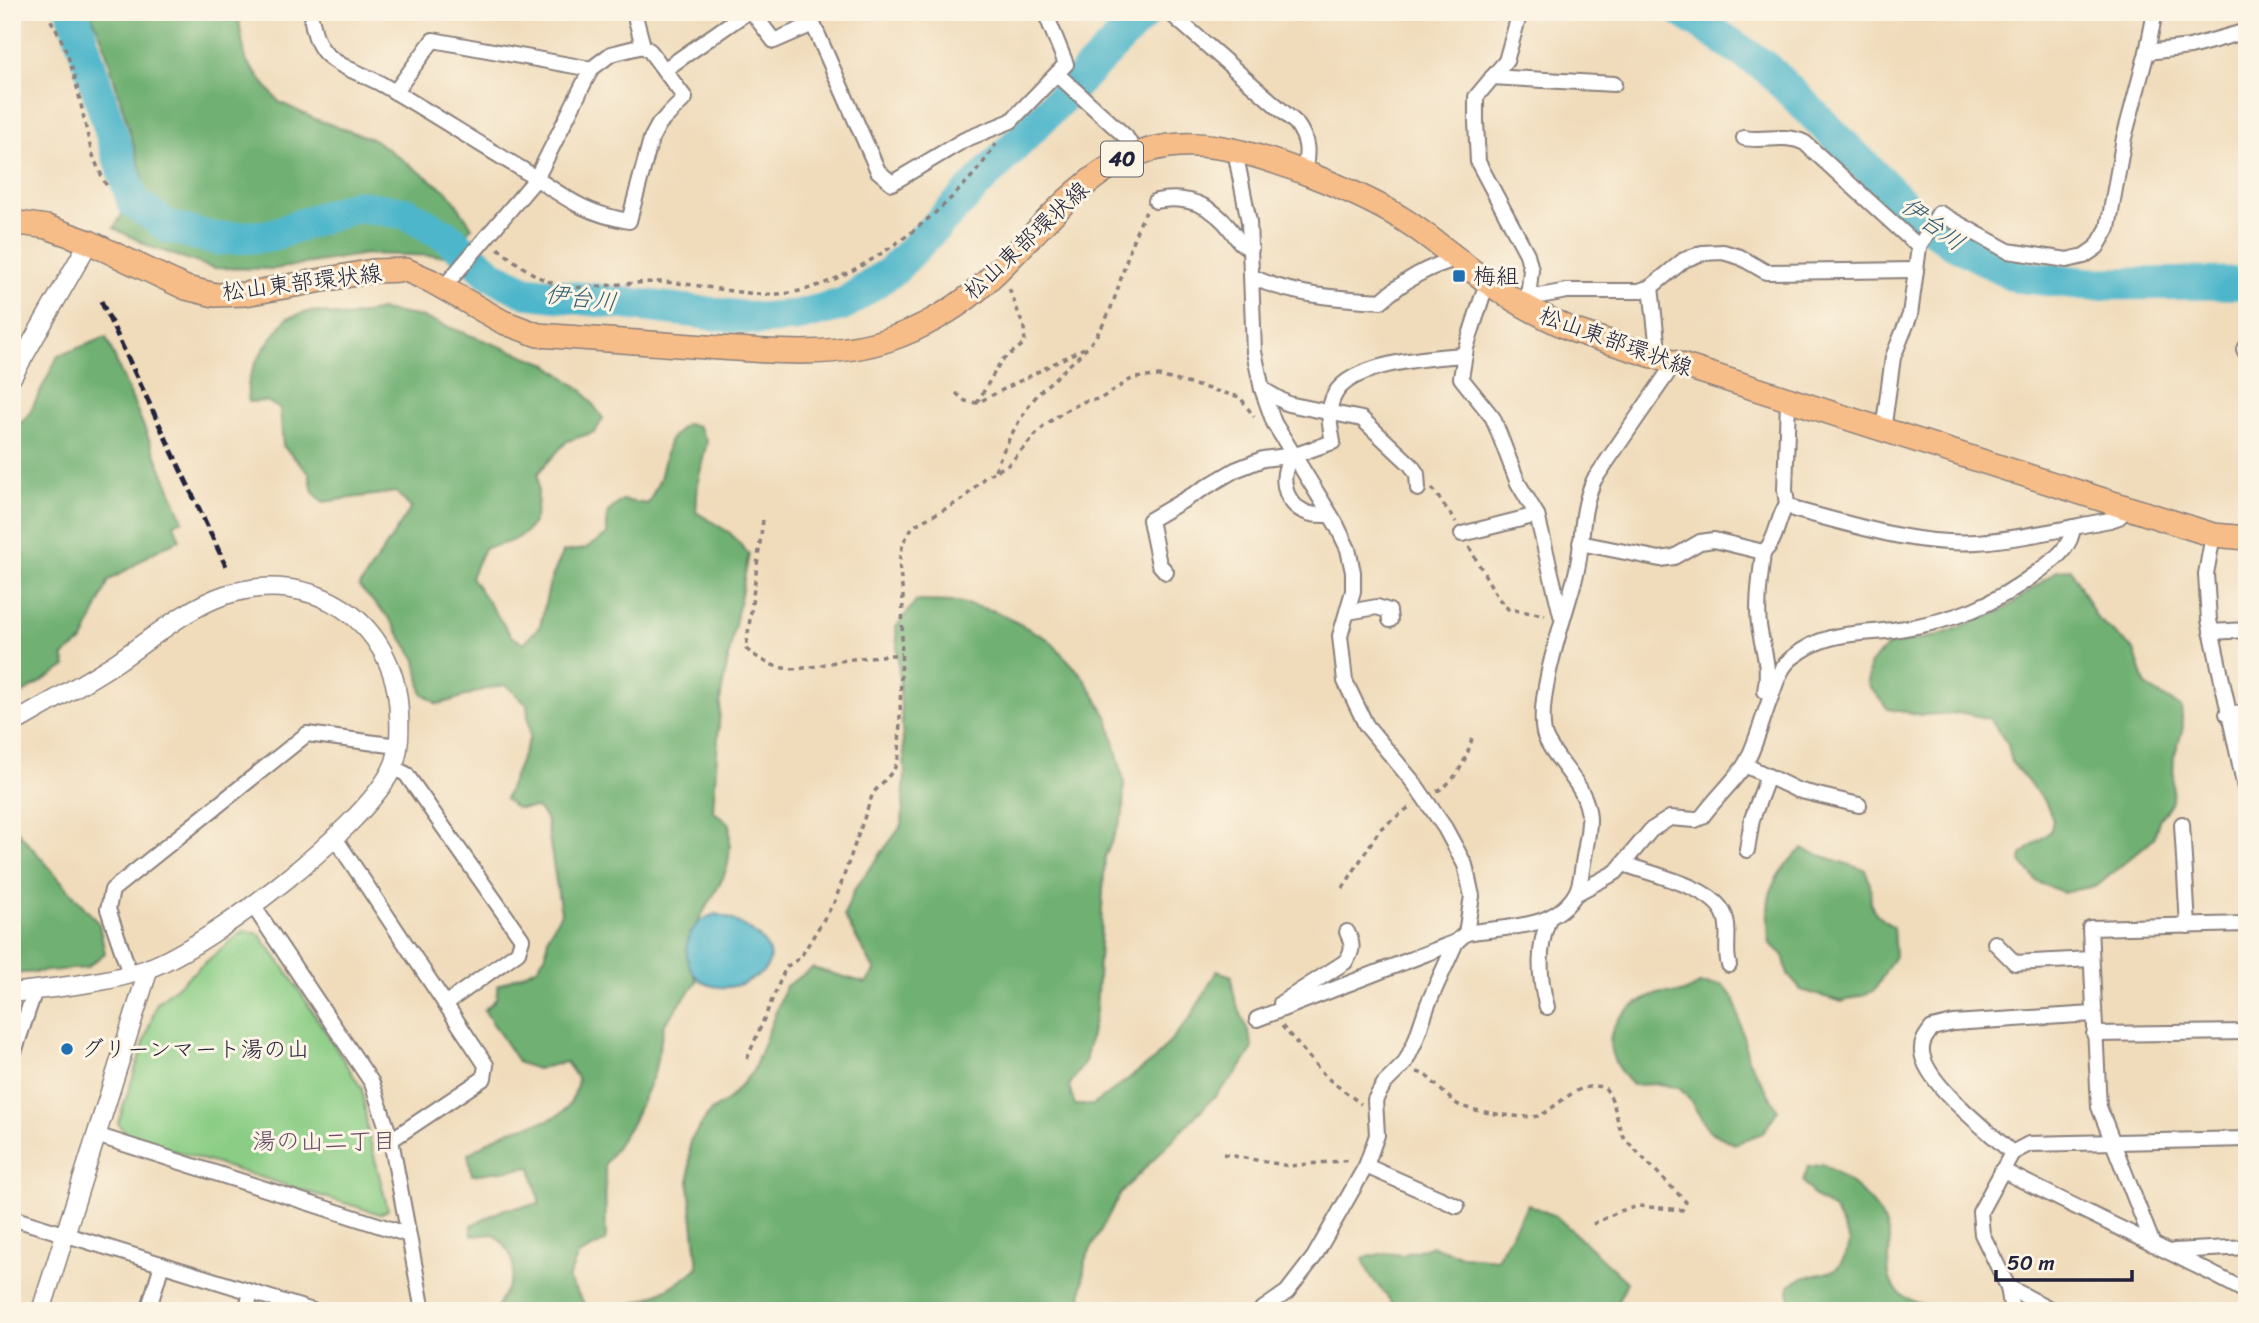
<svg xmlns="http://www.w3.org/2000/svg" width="2259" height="1323" viewBox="0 0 2259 1323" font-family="Sriracha,'Klee One',sans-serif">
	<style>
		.green { fill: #8bcd85; stroke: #567860; stroke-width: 2 }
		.forest { fill: #70b072; stroke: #496956; stroke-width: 2 }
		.water { fill: #4db6ca; stroke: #386c82; stroke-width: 2 }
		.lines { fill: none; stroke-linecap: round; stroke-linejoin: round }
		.river { stroke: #4db6ca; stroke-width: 33 }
		.minor-casing { stroke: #897f7b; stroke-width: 18 }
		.tertiary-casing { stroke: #897f7b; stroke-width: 21 }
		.primary-casing { stroke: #897f7b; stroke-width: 26 }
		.path { stroke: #897f7b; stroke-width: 3.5; stroke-dasharray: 5 5; stroke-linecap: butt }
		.minor { stroke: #fff; stroke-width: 14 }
		.tertiary { stroke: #fff; stroke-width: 18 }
		.primary { stroke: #f7bd88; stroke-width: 23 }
		.rail { stroke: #22223b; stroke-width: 5; stroke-dasharray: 10 5; stroke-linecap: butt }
		.poi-dot { fill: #1f6fb2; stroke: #fcf5e5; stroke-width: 2.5 }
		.labels { text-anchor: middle; stroke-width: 6; stroke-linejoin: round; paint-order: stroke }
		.shield { fill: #fcf5e5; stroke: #63616e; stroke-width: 2 }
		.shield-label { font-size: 21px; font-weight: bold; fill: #22223b }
		.street-label { font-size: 23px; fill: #22223b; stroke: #fcf5e5 }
		.poi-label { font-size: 23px; fill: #22223b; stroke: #fcf5e5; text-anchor: start }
		.water-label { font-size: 24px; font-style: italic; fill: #335d74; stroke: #fcf5e5 }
		.neighbourhood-label { font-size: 24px; fill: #664c66; stroke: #fcf5e5 }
	</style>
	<rect width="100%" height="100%" fill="#fcf5e5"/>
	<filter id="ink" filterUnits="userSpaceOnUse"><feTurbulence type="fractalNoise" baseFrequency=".0143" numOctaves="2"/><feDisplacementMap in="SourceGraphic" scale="14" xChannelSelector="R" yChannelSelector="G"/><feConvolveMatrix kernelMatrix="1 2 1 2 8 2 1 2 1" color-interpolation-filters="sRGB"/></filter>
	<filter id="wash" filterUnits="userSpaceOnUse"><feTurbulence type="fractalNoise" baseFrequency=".00686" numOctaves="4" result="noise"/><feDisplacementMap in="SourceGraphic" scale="28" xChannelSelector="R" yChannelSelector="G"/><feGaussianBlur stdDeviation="1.57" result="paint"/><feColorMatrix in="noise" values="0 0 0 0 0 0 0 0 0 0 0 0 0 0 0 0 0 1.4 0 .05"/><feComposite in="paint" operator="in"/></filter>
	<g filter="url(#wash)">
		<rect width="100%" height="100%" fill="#f0dcbb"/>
		<path class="green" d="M 244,930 L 259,934 L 290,976 L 362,1089 L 368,1132 L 388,1210 L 380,1214 L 361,1208 L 129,1137 L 118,1123 L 157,1003 Z"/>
		<g class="forest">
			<path d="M 90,12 L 251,12 L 239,21 L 246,61 L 279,102 L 315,119 L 375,140 L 449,193 L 472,227 L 447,256 L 366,254 L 274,269 L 213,268 L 151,247 L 114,228 L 143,177 L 103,41 Z"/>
			<path d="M 381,310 L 422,317 L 547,364 L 583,391 L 603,418 L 595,432 L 567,441 L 538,473 C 539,522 537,539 484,548 L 471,577 L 512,637 L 524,643 L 540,626 L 550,582 L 563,552 L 584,549 L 607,535 L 607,513 L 622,500 L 648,504 L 660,479 L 669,441 L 685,424 L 698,426 L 707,442 L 698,481 L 696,512 L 730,533 L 749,554 L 721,695 L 713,811 L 730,824 C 729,837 731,855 727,868 C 712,910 672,936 697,981 L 664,1025 L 654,1074 L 632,1123 L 605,1164 L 606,1241 L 578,1255 L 568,1279 L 586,1306 L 597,1311 L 495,1311 C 513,1276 526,1265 494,1234 L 472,1236 L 471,1225 L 505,1209 L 540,1204 L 531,1167 L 472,1175 L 468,1154 C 481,1147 496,1135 511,1130 C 546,1119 571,1123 578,1079 L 566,1062 L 537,1069 L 519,1063 L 484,1010 L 496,999 L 498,985 L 537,968 L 546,954 L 548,936 L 561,913 L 546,818 L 536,808 L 516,808 L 505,799 L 530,737 L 527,705 L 506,685 C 482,687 461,700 437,704 L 422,693 L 416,660 L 389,618 L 359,587 L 411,508 L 396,492 L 323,502 L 313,492 L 309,473 L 283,446 L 280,409 L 266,401 L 249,402 C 241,372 270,341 287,318 L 311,311 L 347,317 Z"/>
			<path d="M 106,337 L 183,520 L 174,524 L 180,540 C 155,548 133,568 109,580 L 83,641 L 63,656 L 66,666 L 12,700 L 12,432 L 29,414 L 58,356 Z"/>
			<path d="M 2071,569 L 2096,617 L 2134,650 L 2146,686 L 2181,707 L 2183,728 L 2174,757 L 2172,802 L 2159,820 L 2154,838 L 2097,886 L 2063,892 L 2037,882 L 2021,862 L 2022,854 L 2051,831 L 2053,819 L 2046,803 L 2012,763 L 2008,745 L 1990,719 L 1964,713 L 1921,715 L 1888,709 L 1868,685 L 1869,665 L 1889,645 L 1937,636 L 2002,611 L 2058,570 Z"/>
			<path d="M 916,601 L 957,602 L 995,611 L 1048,639 L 1082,675 L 1108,718 L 1124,781 L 1123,814 L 1105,857 L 1096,1011 L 1085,1062 L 1069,1086 L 1075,1105 L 1093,1105 L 1155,1059 L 1190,1018 L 1217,971 L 1232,976 C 1231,1005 1248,1020 1253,1048 L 1237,1073 L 1120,1194 L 1085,1260 L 1080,1311 L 613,1311 C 645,1300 673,1290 698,1267 L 689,1185 L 690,1141 L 710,1112 L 728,1100 L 753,1071 L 786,986 L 813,968 L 866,983 L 875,971 L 844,916 L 854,890 L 902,825 L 905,773 L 896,627 Z"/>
			<path d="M 12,825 L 99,924 L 105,953 L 86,968 L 12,974 Z"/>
			<path d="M 1802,849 L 1865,870 C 1880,901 1856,902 1893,927 L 1895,956 L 1874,991 L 1842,1002 L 1801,990 L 1788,975 L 1783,954 L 1770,944 C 1764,901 1768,878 1802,849 Z"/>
			<path d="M 1700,984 L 1723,985 L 1735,1000 L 1748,1059 L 1778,1110 L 1763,1133 L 1734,1144 L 1709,1131 L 1690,1100 L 1679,1088 L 1659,1084 L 1632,1085 C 1594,1046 1608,1012 1658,994 C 1665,991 1673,994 1680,993 C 1687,992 1694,987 1700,984 Z"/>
			<path d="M 1823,1164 C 1848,1179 1886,1207 1889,1239 C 1892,1261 1880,1277 1902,1295 C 1910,1302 1926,1305 1936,1311 L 1790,1311 L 1789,1285 C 1820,1265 1839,1287 1850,1241 L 1835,1211 L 1814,1196 L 1803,1181 L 1808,1167 Z"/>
			<path d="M 1528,1204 L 1557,1217 L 1627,1282 L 1617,1303 L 1600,1311 L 1396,1311 C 1386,1288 1371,1286 1363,1258 L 1385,1253 L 1402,1255 L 1432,1246 L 1462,1256 L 1497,1259 Z"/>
		</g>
		<path class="water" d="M 716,914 C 743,920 798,955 752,979 C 686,1014 663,928 716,914 Z"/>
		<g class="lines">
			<g class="river">
				<path d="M 73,12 L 133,202 L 169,227 L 216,239 L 269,236 L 356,206 L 406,213 L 448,237 L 493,276 L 526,292 L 758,319 L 797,316 L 844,304 L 892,271 L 1146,12"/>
				<path d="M 1683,12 L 1767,68 L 1912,213 L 1950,241 L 2016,276 L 2089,284 L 2247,283"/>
			</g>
		</g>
	</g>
	<g filter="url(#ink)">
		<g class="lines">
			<defs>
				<g id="minor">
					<path d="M 752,12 L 774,41 L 813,24 L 807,12"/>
					<path d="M 1169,12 L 1296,123 C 1309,141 1308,152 1304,174"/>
					<path d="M 1520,12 L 1506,61 L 1476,97 L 1476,122 L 1478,162 L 1527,254 L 1531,270 L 1528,298"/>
					<path d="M 635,16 L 643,46"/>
					<path d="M 312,21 C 314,33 317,45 326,54 C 342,69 364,74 383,85 C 429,111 474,141 520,168 C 562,194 578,212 629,221 L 651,139 L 659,124 L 685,98 L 650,51 L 643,46 L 611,54 L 591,69 L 536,179 L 443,288"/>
					<path d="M 813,24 L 878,171 L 892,183 L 964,140 L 1011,121 L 1066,64 L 1045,12"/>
					<path d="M 2147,52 L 2154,17 L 2151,12"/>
					<path d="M 664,70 L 747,12"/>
					<path d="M 1057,74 L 1126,137 L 1135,152"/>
					<path d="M 1492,77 L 1614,84"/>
					<path d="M 395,92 L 433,40 L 591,69"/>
					<path d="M 1744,138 C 1765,142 1786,133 1805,143 L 1919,247"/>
					<path d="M 1235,151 L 1249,222 L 1254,352 L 1262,389 L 1274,423 L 1336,524 L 1348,549 L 1353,572 L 1353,591 L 1340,636 L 1345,681 L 1366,725 L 1414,783 L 1445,828 L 1465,865 L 1472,896 L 1466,933 L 1456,942 L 1428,1004 L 1415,1042 L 1405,1063 L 1384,1084 L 1375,1100 L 1377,1135 L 1366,1166 L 1314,1257 L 1287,1292 L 1260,1311"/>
					<path d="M 1156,201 C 1187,195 1212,205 1231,230 C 1238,239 1239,244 1251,249"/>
					<path d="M 1252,277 C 1294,296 1336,298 1381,301 C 1406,279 1427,267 1459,258"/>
					<path d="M 1487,282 L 1466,348 L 1461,378 L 1493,418 L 1518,483 L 1537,515 L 1561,615"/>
					<path d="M 1651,287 L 1659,359"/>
					<path d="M 12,304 L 12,308"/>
					<path d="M 1524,306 L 1528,298 L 1567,291 L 1639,291 L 1651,287 L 1684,260 L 1702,253 L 1723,252 L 1740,257 L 1766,272 L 1916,270"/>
					<path d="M 2244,349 L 2247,355"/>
					<path d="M 1262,389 L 1288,404 L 1362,419 L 1411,465 L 1417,474 L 1418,489"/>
					<path d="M 1788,401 L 1785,490 L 1787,504 L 1796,510 C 1855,525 1916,546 1977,542 C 2021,539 2066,528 2110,520 L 2119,517 L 2128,508"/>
					<path d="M 1883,431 L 1893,357 L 1910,315 L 1919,247 L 1939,213 L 2008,251 L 2067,260 L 2084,256 L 2097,247 L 2108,228 L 2124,138 L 2147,52 L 2190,47 L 2247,31"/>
					<path d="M 1295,455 C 1278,469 1282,501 1303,511 C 1312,516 1321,515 1330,515"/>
					<path d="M 1462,534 L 1537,515"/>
					<path d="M 2213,535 L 2206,574 L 2209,620 L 2247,797"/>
					<path d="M 1580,543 L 1660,559 L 1674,557 L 1700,542 L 1714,540 L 1763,552 C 1761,575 1756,601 1759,625 C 1762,649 1771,666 1765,691"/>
					<path d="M 1763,552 C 1777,542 1777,518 1787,504"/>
					<path d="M 1166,572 L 1159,564 L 1150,520 L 1235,470 L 1263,459 L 1295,455 L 1333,442 C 1330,426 1326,410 1335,394 C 1352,363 1432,357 1465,355"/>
					<path d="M 1348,612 L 1377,607 L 1389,611 L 1390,620"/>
					<path d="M 2211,632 L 2247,630"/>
					<path d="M 2227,714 L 2247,713"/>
					<path d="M 1745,765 L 1797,790 L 1859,805"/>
					<path d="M 393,768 L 406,774 L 522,939 L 518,952 L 445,1004"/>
					<path d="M 2182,824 L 2188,926"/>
					<path d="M 335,838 L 486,1065 L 484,1078 L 391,1140"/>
					<path d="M 1747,850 L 1752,819 L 1768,776"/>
					<path d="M 1624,864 C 1652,875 1714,886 1725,916 C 1731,932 1724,949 1729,965"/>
					<path d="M 1577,893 L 1616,872 L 1651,830 L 1670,818 L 1695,820 L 1702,817 C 1713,801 1738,777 1746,763 C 1757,742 1763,716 1772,694 C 1777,680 1781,666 1793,657 C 1829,629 1857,636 1899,629 C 1955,621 1994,605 2039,571 C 2055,559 2071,548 2073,527"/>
					<path d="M 252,904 L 372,1083 L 391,1140 L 423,1311"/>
					<path d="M 1466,933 C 1504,926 1554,931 1576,893 C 1582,883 1582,864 1585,852 C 1589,828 1593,813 1581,791 C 1573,775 1547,748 1544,733 C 1536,696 1565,615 1575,578 C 1585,542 1578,516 1594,480 L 1674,364"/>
					<path d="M 1995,943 L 2015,963 L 2091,959"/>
					<path d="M 130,974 L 108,909 L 112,890 L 307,734 L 398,746"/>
					<path d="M 1281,1003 L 1345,962 C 1354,950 1353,944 1347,932"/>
					<path d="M 1547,1007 C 1539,979 1538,948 1548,921"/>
					<path d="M 1257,1019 L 1456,942"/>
					<path d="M 2094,1034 L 2247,1032"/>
					<path d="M 12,1058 L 35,990"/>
					<path d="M 96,1135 L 406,1234"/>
					<path d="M 2012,1153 C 1989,1131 1925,1084 1922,1052 C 1921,1042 1926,1036 1932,1028 L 1953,1023 L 2093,1014"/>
					<path d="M 1366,1166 L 1457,1206"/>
					<path d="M 2002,1170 C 2083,1212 2166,1248 2247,1292"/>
					<path d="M 12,1218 L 313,1311"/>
					<path d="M 2152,1242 L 2099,1107 L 2090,928 L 2247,924"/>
					<path d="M 2174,1251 L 2247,1247"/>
					<path d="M 2008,1287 L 2054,1311"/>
					<path d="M 148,1311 L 162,1264"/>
					<path d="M 245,1311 L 252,1292"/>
					<path d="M 2012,1311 L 2008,1287 L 1982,1234 L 1980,1212 L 2012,1153 L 2029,1144 L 2247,1139"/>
				</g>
				<g id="tertiary">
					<path d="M 12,377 L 89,242"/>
					<path d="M 12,724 C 47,704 83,684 117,662 C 151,639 186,608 225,595 C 312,567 396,620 399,714 C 400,732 400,755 391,771 C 361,830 210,946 147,969 C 104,984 57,987 12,993"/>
					<path d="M 41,1311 L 149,968"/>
				</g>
				<path id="primary" d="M 12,222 L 47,227 L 89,242 L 186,288 L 215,295 L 245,294 L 373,271 L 406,270 L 431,281 L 503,322 L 538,335 C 594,339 650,343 706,347 C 767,351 831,359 890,339 C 920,329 952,311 976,291 C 1052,226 1101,128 1217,147 C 1266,154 1359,192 1401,218 C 1432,237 1459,262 1489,283 C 1516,303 1545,318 1575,331 L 2213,535 L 2247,538"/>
			</defs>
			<use href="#minor" class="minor-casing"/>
			<use href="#tertiary" class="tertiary-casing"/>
			<use href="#primary" class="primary-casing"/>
			<g class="path">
				<path d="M 45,12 C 75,52 79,103 91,149 C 95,163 102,176 108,189"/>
				<path d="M 2240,122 L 2247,116"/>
				<path d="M 498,248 C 566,305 576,284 656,282 C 697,282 737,296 778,294 C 850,291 960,204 996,144"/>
				<path d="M 956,393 L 965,401 L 977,403 L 1084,348"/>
				<path d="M 977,403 L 1001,361 L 1025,343 L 1024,328 L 1009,288"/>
				<path d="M 995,470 C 1003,448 1025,407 1041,391 C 1060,372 1084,355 1098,333 C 1122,296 1124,249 1146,212"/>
				<path d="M 1432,488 L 1456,522"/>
				<path d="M 763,520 L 746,649 C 785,680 804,667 846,660 C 864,657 883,656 901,654"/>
				<path d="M 1469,547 L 1498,598 L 1508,609 L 1545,615"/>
				<path d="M 1437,791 C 1458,780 1468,756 1473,734"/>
				<path d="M 1343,888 L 1380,829 L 1412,805"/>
				<path d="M 1282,1026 L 1326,1077 L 1361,1104"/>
				<path d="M 747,1059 L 786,967 L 800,958 L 835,901 L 873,793 L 894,770 L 899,755 L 903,596 L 899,562 L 903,543 L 913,526 L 962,500 L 986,476 L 1008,465 L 1044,426 L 1063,412 L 1085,401 L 1100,399 L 1133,378 L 1159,376 L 1240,397 L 1254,417"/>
				<path d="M 1417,1072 L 1424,1074 C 1435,1083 1445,1095 1457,1104 C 1468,1111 1530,1121 1541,1115 C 1562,1103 1577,1082 1604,1087 C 1617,1101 1615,1121 1624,1138 L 1686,1202 L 1682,1210 L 1639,1206 L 1620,1211 L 1591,1225"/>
				<path d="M 1223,1154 L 1289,1166 L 1351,1160"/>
			</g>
			<use href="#minor" class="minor"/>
			<use href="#tertiary" class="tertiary"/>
			<use href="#primary" class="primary"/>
			<path class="rail" d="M 101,301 L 226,566"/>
		</g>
	</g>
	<g class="poi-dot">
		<rect x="1452" y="269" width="14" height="14" rx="3.5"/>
		<circle cx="67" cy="1049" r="7"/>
	</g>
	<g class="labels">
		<rect class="shield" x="1101" y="141.5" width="42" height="35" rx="5"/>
		<g class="shield-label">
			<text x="1122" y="166">40</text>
		</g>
		<g class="street-label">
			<text transform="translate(1026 240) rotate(-43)" y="8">松山東部環状線</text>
			<text transform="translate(302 282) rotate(-7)" y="8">松山東部環状線</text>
			<text transform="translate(1616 341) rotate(20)" y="8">松山東部環状線</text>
		</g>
		<g class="poi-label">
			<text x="1473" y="284">梅組</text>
			<text x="81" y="1057">グリーンマート湯の山</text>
		</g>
		<g class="water-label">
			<text transform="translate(1933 224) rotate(37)" y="8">伊台川</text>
			<text transform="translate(581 298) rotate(7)" y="8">伊台川</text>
		</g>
		<g class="neighbourhood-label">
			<text x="324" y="1149">湯の山二丁目</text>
		</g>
	</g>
	<rect width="2259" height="1323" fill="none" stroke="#fcf5e5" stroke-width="42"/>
	<path d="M1996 1270v10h136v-10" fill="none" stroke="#22223b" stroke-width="3.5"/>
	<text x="2007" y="1270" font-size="21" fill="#22223b" stroke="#fcf5e5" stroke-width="5" paint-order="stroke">50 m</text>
</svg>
